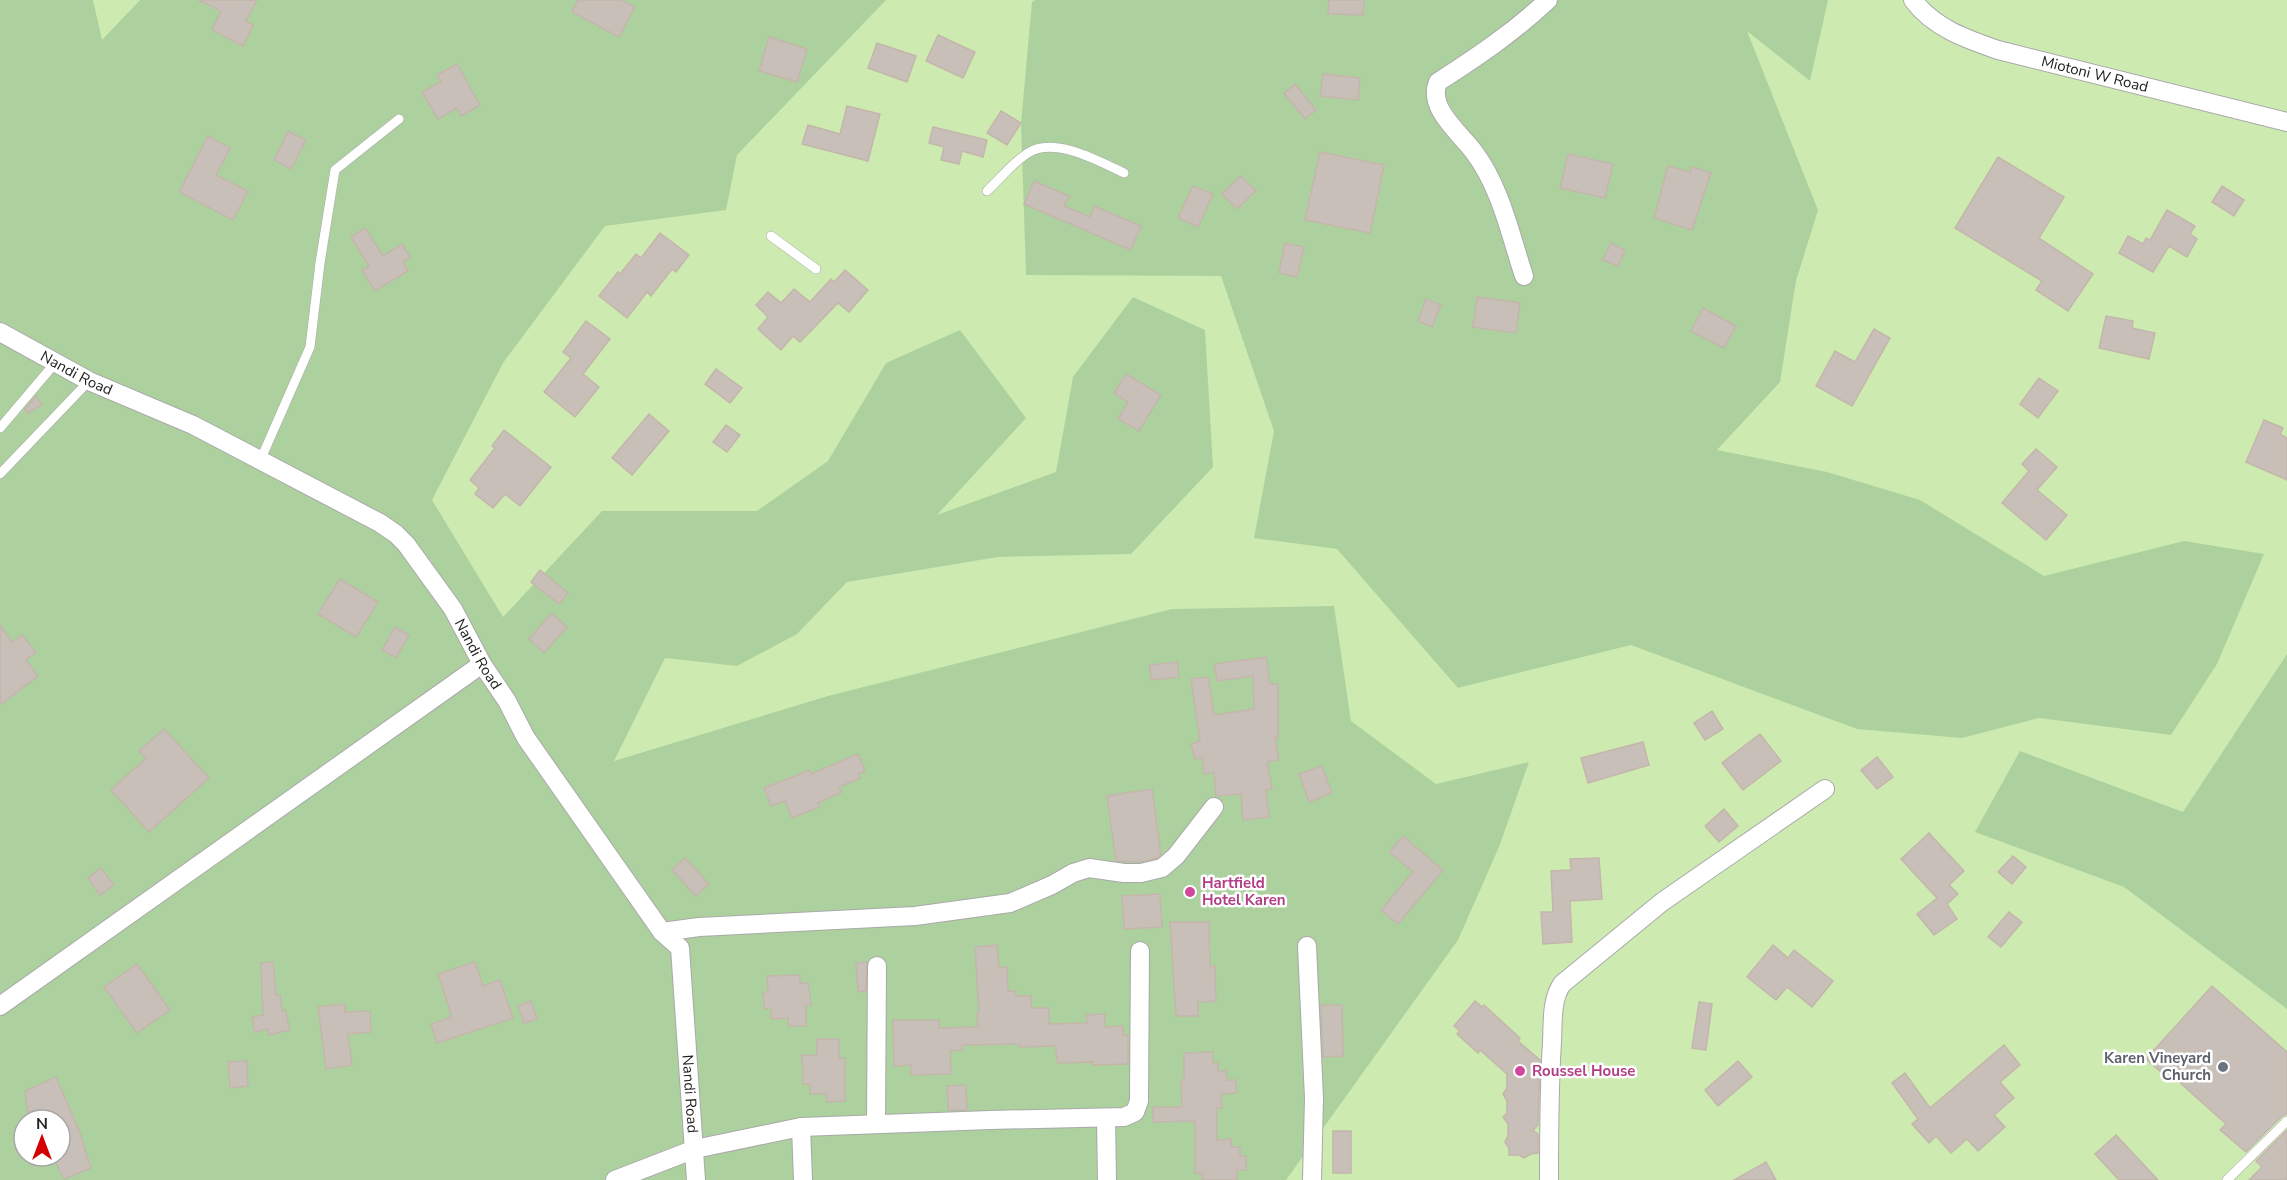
<svg xmlns="http://www.w3.org/2000/svg" width="2287" height="1180" viewBox="0 0 2287 1180" font-family="'Nunito Sans',sans-serif">
	<style>
		.grass { fill: #cdebb0; fill-rule: evenodd }
		.forest { fill: #add19e; fill-rule: evenodd }
		.building { fill: #c7bfb8; stroke: #c4b6ab; stroke-width: 1.5 }
		.lines { fill: none; stroke-linecap: round; stroke-linejoin: round }
		.service-casing { stroke: #a9a9a9; stroke-width: 10 }
		.minor-casing { stroke: #a9a9a9; stroke-width: 20 }
		.service { stroke: #fff; stroke-width: 9 }
		.minor { stroke: #fff; stroke-width: 18 }
		.hotel-dot { fill: #d1479c; stroke: #fff; stroke-width: 2 }
		.worship-dot { fill: #6b7280; stroke: #fff; stroke-width: 2 }
		.labels { text-anchor: middle; stroke-width: 5; stroke-linejoin: round; paint-order: stroke }
		.street-label { font-size: 15px; fill: #222; stroke: #fff }
		.hotel-label { font-size: 15px; font-weight: bold; fill: #b23c85; stroke: #fff; text-anchor: start }
		.worship-label { font-size: 15px; font-weight: bold; fill: #5b616d; stroke: #fff; text-anchor: end }
	</style>
	<rect width="100%" height="100%" fill="#f2efe9"/>
	<path class="grass" d="M 0,0 L 2287,0 L 2287,1180 L 0,1180 ZM 24,1120 L 60,1120 L 60,1156 L 24,1156 Z"/>
	<g class="forest">
		<path d="M 0,0 L 93,0 L 102,40 L 140,0 L 886,0 L 737,155 L 726,210 L 605,226 L 503,363 L 432,500 L 503,617 L 602,511 L 757,511 L 828,461 L 886,363 L 960,330 L 1026,418 L 937,515 L 1056,472 L 1073,377 L 1133,297 L 1205,330 L 1213,467 L 1131,554 L 998,557 L 847,582 L 797,634 L 737,666 L 665,658 L 614,761 L 828,696 L 1172,609 L 1334,606 L 1351,721 L 1436,784 L 1529,762 L 1499,847 L 1458,940 L 1286,1180 L 0,1180 ZM 24,1120 L 60,1120 L 60,1156 L 24,1156 Z"/>
		<path d="M 1035,0 L 1828,0 L 1810,81 L 1747,31 L 1818,210 L 1796,281 L 1780,382 L 1717,450 L 1827,472 L 1920,500 L 2044,576 L 2184,541 L 2264,554 L 2217,664 L 2171,735 L 2039,718 L 1962,738 L 1857,729 L 1631,645 L 1458,688 L 1337,549 L 1254,538 L 1274,431 L 1221,276 L 1026,275 L 1021,123 L 1032,2 Z"/>
		<path d="M 2287,654 L 2287,1009 L 2124,887 L 1975,832 L 2020,751 L 2183,812 Z"/>
	</g>
	<g class="building">
		<path d="M 198,0 L 257,0 L 246,21 L 253,25 L 243,46 L 212,30 L 221,11 Z"/>
		<path d="M 578,0 L 622,0 L 635,7 L 619,37 L 572,12 Z"/>
		<path d="M 1329,0 L 1364,0 L 1363,15 L 1328,14 Z"/>
		<path d="M 938,35 L 975,52 L 963,78 L 926,61 Z"/>
		<path d="M 769,37 L 807,49 L 797,82 L 759,71 Z"/>
		<path d="M 877,43 L 916,56 L 907,82 L 868,68 Z"/>
		<path d="M 457,64 L 480,105 L 461,116 L 457,108 L 438,119 L 422,92 L 441,82 L 437,75 Z"/>
		<path d="M 1323,74 L 1360,78 L 1358,100 L 1320,96 Z"/>
		<path d="M 1295,84 L 1316,110 L 1305,119 L 1284,93 Z"/>
		<path d="M 847,106 L 880,114 L 868,161 L 802,144 L 808,125 L 840,134 Z"/>
		<path d="M 1001,111 L 1021,123 L 1007,145 L 987,133 Z"/>
		<path d="M 933,127 L 987,140 L 983,157 L 962,151 L 959,164 L 941,160 L 944,147 L 929,143 Z"/>
		<path d="M 288,131 L 306,140 L 291,169 L 274,160 Z"/>
		<path d="M 208,136 L 230,148 L 216,175 L 248,191 L 233,220 L 179,192 Z"/>
		<path d="M 1320,152 L 1384,165 L 1370,233 L 1305,220 Z"/>
		<path d="M 1568,154 L 1613,164 L 1605,198 L 1560,188 Z"/>
		<path d="M 1998,157 L 2064,197 L 2039,238 L 2093,274 L 2068,311 L 2036,290 L 2042,281 L 1955,228 Z"/>
		<path d="M 1668,166 L 1690,172 L 1692,167 L 1711,173 L 1692,230 L 1654,218 Z"/>
		<path d="M 1241,176 L 1256,191 L 1237,209 L 1222,194 Z"/>
		<path d="M 1034,181 L 1069,196 L 1064,206 L 1090,217 L 1094,206 L 1141,226 L 1131,250 L 1024,204 Z"/>
		<path d="M 1193,186 L 1213,194 L 1198,227 L 1178,218 Z"/>
		<path d="M 2222,186 L 2244,200 L 2234,216 L 2212,202 Z"/>
		<path d="M 2167,210 L 2195,226 L 2190,234 L 2197,239 L 2187,257 L 2169,246 L 2153,272 L 2119,253 L 2128,236 L 2143,244 L 2146,238 L 2150,240 Z"/>
		<path d="M 365,228 L 383,256 L 402,244 L 410,257 L 403,262 L 408,271 L 375,291 L 362,270 L 369,266 L 351,237 Z"/>
		<path d="M 660,233 L 689,255 L 676,272 L 672,269 L 651,296 L 647,292 L 627,318 L 599,296 L 618,272 L 620,274 L 636,254 L 641,258 Z"/>
		<path d="M 1285,243 L 1304,247 L 1297,277 L 1279,273 Z"/>
		<path d="M 1611,243 L 1625,250 L 1618,266 L 1603,260 Z"/>
		<path d="M 845,270 L 868,290 L 849,312 L 838,303 L 800,342 L 793,336 L 781,350 L 758,329 L 768,317 L 756,305 L 768,292 L 781,303 L 794,289 L 810,302 L 831,279 L 834,282 Z"/>
		<path d="M 1477,297 L 1520,303 L 1516,333 L 1473,327 Z"/>
		<path d="M 1426,299 L 1441,305 L 1432,327 L 1418,321 Z"/>
		<path d="M 1703,308 L 1736,326 L 1724,348 L 1691,331 Z"/>
		<path d="M 2106,316 L 2133,321 L 2132,328 L 2155,333 L 2149,359 L 2099,348 Z"/>
		<path d="M 586,321 L 610,339 L 583,374 L 599,387 L 575,417 L 544,392 L 571,358 L 563,352 Z"/>
		<path d="M 1874,329 L 1890,338 L 1852,406 L 1816,386 L 1835,351 L 1855,362 Z"/>
		<path d="M 716,369 L 742,388 L 730,403 L 705,384 Z"/>
		<path d="M 1126,374 L 1161,395 L 1139,431 L 1118,419 L 1128,402 L 1114,393 Z"/>
		<path d="M 2039,378 L 2058,391 L 2038,418 L 2020,404 Z"/>
		<path d="M 36,396 L 42,405 L 28,413 L 25,409 Z"/>
		<path d="M 649,414 L 669,431 L 632,475 L 612,458 Z"/>
		<path d="M 2264,420 L 2283,428 L 2280,434 L 2287,438 L 2287,480 L 2246,462 Z"/>
		<path d="M 726,425 L 740,435 L 727,452 L 713,442 Z"/>
		<path d="M 504,430 L 551,467 L 520,506 L 505,494 L 493,508 L 475,494 L 479,488 L 470,480 L 495,448 L 492,446 Z"/>
		<path d="M 2036,449 L 2057,467 L 2037,490 L 2067,515 L 2046,540 L 2002,503 L 2029,471 L 2022,464 Z"/>
		<path d="M 540,570 L 568,593 L 559,604 L 531,582 Z"/>
		<path d="M 340,579 L 378,602 L 356,637 L 318,614 Z"/>
		<path d="M 552,613 L 567,627 L 544,653 L 529,639 Z"/>
		<path d="M 0,625 L 12,642 L 22,635 L 36,652 L 26,660 L 38,676 L 0,705 Z"/>
		<path d="M 395,627 L 409,635 L 396,658 L 382,650 Z"/>
		<path d="M 1266,657 L 1270,684 L 1278,684 L 1278,738 L 1275,738 L 1279,760 L 1267,762 L 1272,789 L 1266,790 L 1269,817 L 1243,820 L 1241,794 L 1216,796 L 1214,772 L 1204,774 L 1202,757 L 1195,759 L 1191,744 L 1200,741 L 1191,679 L 1208,677 L 1214,715 L 1254,709 L 1253,676 L 1217,681 L 1214,664 Z"/>
		<path d="M 1177,662 L 1179,677 L 1151,680 L 1150,665 Z"/>
		<path d="M 1712,711 L 1723,729 L 1705,740 L 1694,723 Z"/>
		<path d="M 164,729 L 209,778 L 149,832 L 111,790 L 146,758 L 139,751 Z"/>
		<path d="M 1760,734 L 1781,761 L 1743,790 L 1722,763 Z"/>
		<path d="M 1643,742 L 1649,765 L 1588,783 L 1581,758 Z"/>
		<path d="M 858,754 L 865,771 L 858,774 L 860,778 L 839,787 L 842,792 L 818,803 L 819,807 L 792,818 L 785,801 L 771,806 L 764,788 L 810,770 L 811,774 Z"/>
		<path d="M 1877,757 L 1893,777 L 1877,789 L 1861,770 Z"/>
		<path d="M 1322,766 L 1332,793 L 1309,802 L 1299,774 Z"/>
		<path d="M 1152,789 L 1161,854 L 1157,858 L 1140,862 L 1116,861 L 1107,796 Z"/>
		<path d="M 1724,809 L 1738,826 L 1719,842 L 1705,826 Z"/>
		<path d="M 1929,833 L 1964,871 L 1949,885 L 1958,894 L 1947,904 L 1957,919 L 1934,935 L 1917,914 L 1937,898 L 1901,859 Z"/>
		<path d="M 1403,836 L 1443,870 L 1398,924 L 1381,910 L 1413,872 L 1389,852 Z"/>
		<path d="M 2013,856 L 2026,867 L 2012,884 L 1998,872 Z"/>
		<path d="M 685,858 L 709,884 L 696,896 L 672,870 Z"/>
		<path d="M 1599,858 L 1602,899 L 1570,901 L 1572,942 L 1543,944 L 1541,912 L 1553,912 L 1551,871 L 1571,870 L 1570,859 Z"/>
		<path d="M 101,868 L 114,885 L 100,895 L 88,878 Z"/>
		<path d="M 1160,894 L 1162,927 L 1124,929 L 1122,896 Z"/>
		<path d="M 2009,912 L 2022,922 L 2001,947 L 1988,937 Z"/>
		<path d="M 1170,922 L 1209,922 L 1210,967 L 1215,966 L 1216,1001 L 1198,1002 L 1198,1016 L 1176,1016 Z"/>
		<path d="M 997,945 L 999,968 L 1007,967 L 1008,991 L 1016,991 L 1016,996 L 1031,996 L 1031,1008 L 1049,1008 L 1049,1024 L 1087,1023 L 1086,1015 L 1105,1014 L 1105,1027 L 1123,1026 L 1123,1035 L 1128,1035 L 1128,1064 L 1093,1065 L 1093,1062 L 1058,1063 L 1055,1046 L 1019,1047 L 1019,1044 L 962,1045 L 962,1050 L 950,1051 L 951,1074 L 911,1075 L 911,1065 L 894,1066 L 893,1020 L 939,1020 L 939,1028 L 978,1027 L 977,1014 L 979,1013 L 975,947 Z"/>
		<path d="M 1773,945 L 1788,958 L 1794,950 L 1833,981 L 1812,1007 L 1787,987 L 1776,1000 L 1747,977 Z"/>
		<path d="M 273,962 L 276,995 L 280,995 L 282,1011 L 285,1010 L 290,1030 L 269,1035 L 268,1029 L 255,1032 L 252,1017 L 263,1015 L 261,963 Z"/>
		<path d="M 475,962 L 483,986 L 500,980 L 513,1018 L 437,1043 L 431,1024 L 452,1017 L 438,974 Z"/>
		<path d="M 867,962 L 866,991 L 858,992 L 856,963 Z"/>
		<path d="M 137,964 L 170,1010 L 137,1033 L 104,987 Z"/>
		<path d="M 800,975 L 800,983 L 808,983 L 811,1005 L 806,1005 L 806,1026 L 788,1026 L 788,1018 L 771,1019 L 771,1008 L 764,1009 L 763,992 L 768,992 L 767,976 Z"/>
		<path d="M 2212,986 L 2287,1052 L 2287,1114 L 2282,1116 L 2246,1152 L 2220,1130 L 2226,1124 L 2167,1071 L 2164,1075 L 2146,1059 Z"/>
		<path d="M 531,1001 L 537,1019 L 524,1023 L 518,1006 Z"/>
		<path d="M 1475,1001 L 1482,1007 L 1484,1005 L 1520,1038 L 1518,1041 L 1540,1060 L 1538,1125 L 1533,1130 L 1538,1134 L 1538,1153 L 1531,1154 L 1524,1158 L 1519,1155 L 1509,1155 L 1509,1148 L 1505,1142 L 1508,1136 L 1508,1124 L 1503,1117 L 1507,1113 L 1507,1101 L 1503,1094 L 1507,1088 L 1507,1074 L 1480,1050 L 1478,1053 L 1457,1034 L 1460,1031 L 1454,1026 Z"/>
		<path d="M 1699,1002 L 1712,1004 L 1706,1050 L 1692,1048 Z"/>
		<path d="M 345,1004 L 345,1012 L 370,1011 L 371,1032 L 348,1034 L 352,1065 L 326,1069 L 318,1007 Z"/>
		<path d="M 1321,1005 L 1342,1005 L 1343,1056 L 1323,1057 Z"/>
		<path d="M 817,1039 L 839,1039 L 839,1058 L 845,1058 L 845,1101 L 827,1102 L 827,1094 L 810,1094 L 810,1084 L 803,1084 L 802,1055 L 817,1055 Z"/>
		<path d="M 2004,1045 L 2020,1065 L 2000,1082 L 2014,1098 L 1994,1115 L 2005,1127 L 1978,1151 L 1967,1139 L 1951,1153 L 1936,1136 L 1929,1143 L 1912,1124 L 1918,1119 L 1892,1083 L 1905,1073 L 1930,1108 Z"/>
		<path d="M 1213,1052 L 1213,1063 L 1218,1063 L 1218,1071 L 1226,1071 L 1227,1080 L 1236,1080 L 1236,1093 L 1221,1094 L 1222,1108 L 1217,1108 L 1217,1140 L 1231,1139 L 1231,1147 L 1240,1147 L 1240,1156 L 1246,1156 L 1246,1170 L 1237,1170 L 1237,1180 L 1202,1180 L 1202,1173 L 1195,1173 L 1195,1121 L 1153,1122 L 1153,1107 L 1182,1107 L 1181,1080 L 1184,1080 L 1184,1053 Z"/>
		<path d="M 247,1061 L 248,1086 L 230,1088 L 228,1062 Z"/>
		<path d="M 1738,1061 L 1752,1077 L 1718,1106 L 1705,1090 Z"/>
		<path d="M 56,1077 L 79,1130 L 91,1168 L 64,1179 L 53,1156 L 60,1156 L 60,1120 L 29,1120 L 25,1091 Z"/>
		<path d="M 966,1085 L 967,1110 L 948,1110 L 947,1086 Z"/>
		<path d="M 2287,1130 L 2287,1180 L 2249,1180 L 2262,1167 L 2256,1161 Z"/>
		<rect x="1333" y="1131" width="18" height="42"/>
		<path d="M 2116,1135 L 2158,1180 L 2119,1180 L 2095,1154 Z"/>
		<path d="M 1766,1162 L 1776,1180 L 1734,1180 Z"/>
	</g>
	<g class="lines">
		<defs>
			<g id="service">
				<path d="M 987,191 C 1000,179 1012,163 1028,153 C 1054,136 1099,161 1124,173"/>
				<path d="M 771,236 L 816,269"/>
				<path d="M 0,428 L 56,362"/>
				<path d="M 260,461 L 310,347 L 320,263 L 335,170 L 399,119"/>
				<path d="M 0,474 L 89,381"/>
				<path d="M 2227,1180 L 2287,1121"/>
			</g>
			<g id="minor">
				<path id="s1" d="M 1913,0 C 1934,28 1966,39 1998,50 L 2287,122"/>
				<path d="M 1524,276 C 1510,234 1501,188 1474,152 C 1460,133 1427,108 1438,82 C 1477,57 1514,32 1548,0"/>
				<path id="s2" d="M 0,332 L 89,381 L 193,425 L 380,523 L 396,534 L 406,544 L 453,609 L 482,664 L 507,701 L 526,738 L 662,932 L 680,948 L 696,1180"/>
				<path d="M 662,932 L 699,927 L 915,916 L 1010,903 L 1052,885 L 1073,873 L 1089,868 L 1124,873 L 1141,873 L 1162,868 L 1176,856 L 1214,807"/>
				<path d="M 1307,946 L 1314,1098 L 1312,1180"/>
				<path d="M 0,1006 L 482,664"/>
				<path d="M 1106,1118 L 1107,1180"/>
				<path d="M 876,1124 L 877,966"/>
				<path d="M 801,1127 L 803,1180"/>
				<path d="M 615,1180 L 695,1149 L 801,1127 L 990,1120 L 1124,1117 L 1135,1112 L 1139,1101 L 1140,951"/>
				<path d="M 1549,1180 C 1549,1134 1549,1088 1552,1042 C 1553,1023 1551,1000 1562,984 L 1662,902 L 1825,789"/>
			</g>
		</defs>
		<use href="#service" class="service-casing"/>
		<use href="#minor" class="minor-casing"/>
		<use href="#service" class="service"/>
		<use href="#minor" class="minor"/>
	</g>
	<g class="hotel-dot">
		<circle cx="1190" cy="892" r="6"/>
		<circle cx="1520" cy="1071" r="6"/>
	</g>
	<circle class="worship-dot" cx="2223" cy="1067" r="6"/>
	<g class="labels">
		<g class="street-label">
			<text dy="5" stroke="none"><textPath href="#s1" startOffset="200">Miotoni W Road</textPath></text>
			<text dy="5" stroke="none"><textPath href="#s2" startOffset="87">Nandi Road</textPath></text>
			<text dy="5" stroke="none"><textPath href="#s2" startOffset="591">Nandi Road</textPath></text>
			<text dy="5" stroke="none"><textPath href="#s2" startOffset="1095">Nandi Road</textPath></text>
		</g>
		<g class="hotel-label">
			<text x="1202" y="888">Hartfield<tspan x="1202" dy="17">Hotel Karen</tspan></text>
			<text x="1532" y="1076">Roussel House</text>
		</g>
		<g class="worship-label">
			<text x="2211" y="1063">Karen Vineyard<tspan x="2211" dy="17">Church</tspan></text>
		</g>
	</g>
	<g transform="translate(42 1138)"><circle r="28" fill="#ffffff" stroke="#a7a7a7" stroke-width="1.5"/>
	<path d="M0-4.5L10 22L0 15L-10 22Z" fill="#d40000"/>
	<text y="-9" font-size="16" font-weight="bold" text-anchor="middle" fill="#222222">N</text>
	</g>
</svg>
